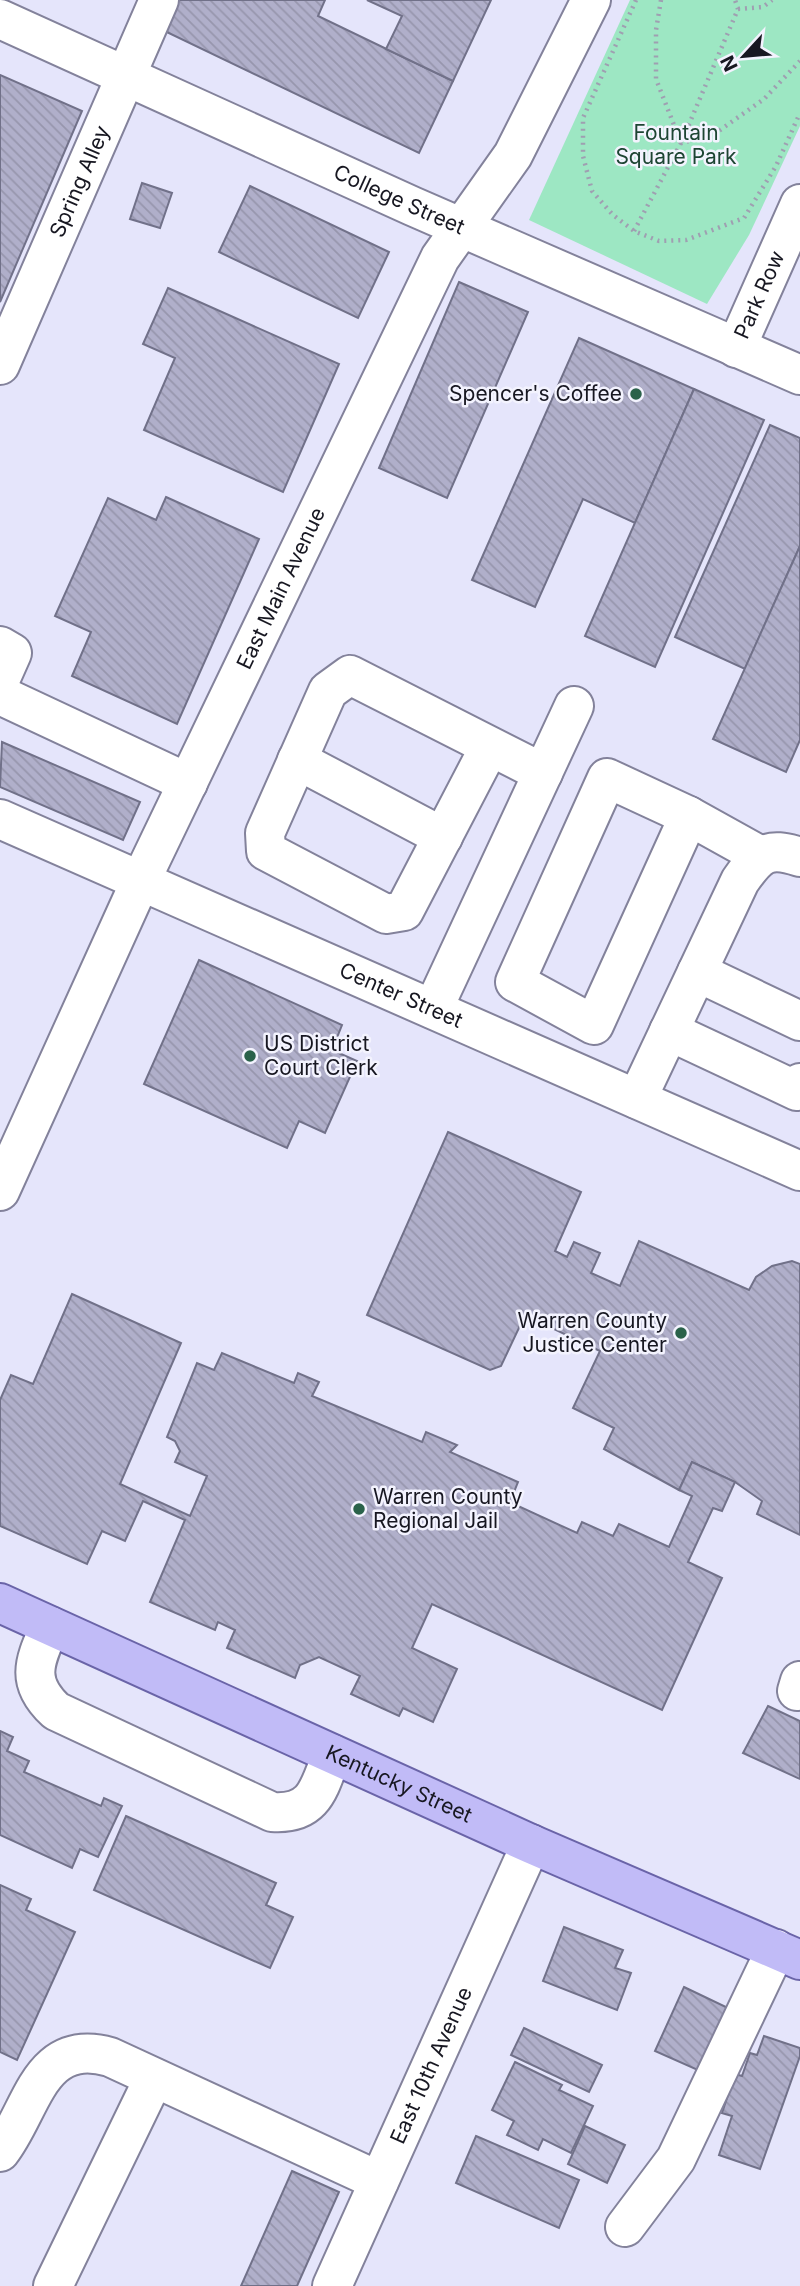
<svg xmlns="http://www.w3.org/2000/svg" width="800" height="2286" viewBox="0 0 800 2286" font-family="Inter,sans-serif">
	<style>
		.green { fill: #9de7c3 }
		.building { fill: url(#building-back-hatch); stroke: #717189; stroke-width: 2 }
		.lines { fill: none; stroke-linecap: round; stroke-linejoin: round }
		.minor-casing { stroke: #83829b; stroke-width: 42 }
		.major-casing { stroke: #6a64a8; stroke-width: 42 }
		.path { stroke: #9f9fb1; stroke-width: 4.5; stroke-dasharray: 2 5; stroke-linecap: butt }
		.minor { stroke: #fff; stroke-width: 38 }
		.major { stroke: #c1bbf7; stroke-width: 38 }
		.poi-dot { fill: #2a624a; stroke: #f3f3fe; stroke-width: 2.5 }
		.labels { text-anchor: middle; stroke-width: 5; stroke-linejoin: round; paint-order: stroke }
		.park-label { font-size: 21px; fill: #1d4533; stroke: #f3f3fe }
		.street-label { font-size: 21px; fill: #171721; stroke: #f3f3fe }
		.poi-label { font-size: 21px; fill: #171721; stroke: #f3f3fe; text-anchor: end }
	</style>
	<defs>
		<pattern id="building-back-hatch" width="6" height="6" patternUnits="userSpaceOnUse" patternTransform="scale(1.75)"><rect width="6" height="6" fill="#b0afca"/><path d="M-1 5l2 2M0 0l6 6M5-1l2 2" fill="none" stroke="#9796ad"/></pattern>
	</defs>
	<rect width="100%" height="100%" fill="#e5e5fb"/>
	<path class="green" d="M 630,0 L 800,0 L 800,126 L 749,235 L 707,304 L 529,220 Z"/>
	<g class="building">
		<path d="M 162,0 L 325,0 L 318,16 L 453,81 L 419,153 L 150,24 Z"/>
		<path d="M 367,0 L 491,0 L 453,81 L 386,49 L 402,16 Z"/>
		<path d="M 0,75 L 82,111 L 0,302 Z"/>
		<path d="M 142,183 L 172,193 L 160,228 L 130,219 Z"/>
		<path d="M 250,186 L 389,252 L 358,318 L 219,252 Z"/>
		<path d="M 459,282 L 528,312 L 447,498 L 379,468 Z"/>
		<path d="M 168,288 L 339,364 L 283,492 L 144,430 L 175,358 L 143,344 Z"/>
		<path d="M 579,338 L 694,389 L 635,523 L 583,499 L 535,607 L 472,580 Z"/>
		<path d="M 694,389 L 764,420 L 655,667 L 585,636 Z"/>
		<path d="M 770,425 L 800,438 L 800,546 L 745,669 L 675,637 Z"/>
		<path d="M 166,497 L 259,539 L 177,724 L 72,676 L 91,632 L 55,616 L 108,498 L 156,520 Z"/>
		<path d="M 800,546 L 800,740 L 786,772 L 713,739 Z"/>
		<path d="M 2,742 L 140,802 L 123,840 L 0,787 Z"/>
		<path d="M 199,960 L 342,1025 L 332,1050 L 357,1061 L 325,1133 L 299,1121 L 287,1148 L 144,1084 Z"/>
		<path d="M 448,1132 L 581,1192 L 555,1251 L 567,1257 L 574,1242 L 600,1253 L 591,1273 L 620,1286 L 639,1241 L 749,1290 L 756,1277 L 772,1266 L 792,1261 L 800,1264 L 800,1535 L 757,1514 L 762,1501 L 735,1482 L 692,1462 L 679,1490 L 604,1449 L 614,1428 L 573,1408 L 600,1351 L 525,1315 L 501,1366 L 490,1370 L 367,1315 Z"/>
		<path d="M 72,1294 L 181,1343 L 120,1484 L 190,1516 L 207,1476 L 175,1462 L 180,1451 L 175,1441 L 167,1437 L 197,1363 L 214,1370 L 222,1353 L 294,1383 L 298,1373 L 319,1382 L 312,1396 L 422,1442 L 426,1432 L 457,1445 L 450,1452 L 518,1482 L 512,1497 L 518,1506 L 577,1533 L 582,1522 L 613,1536 L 619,1524 L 669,1547 L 692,1496 L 679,1490 L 692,1462 L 735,1482 L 722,1511 L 713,1508 L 688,1562 L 722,1578 L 662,1710 L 432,1604 L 412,1648 L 457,1669 L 433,1722 L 403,1708 L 399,1716 L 351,1694 L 360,1676 L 319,1657 L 300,1665 L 295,1678 L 227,1648 L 235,1630 L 218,1622 L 215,1630 L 150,1602 L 185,1520 L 143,1501 L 125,1541 L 102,1531 L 87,1564 L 0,1526 L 0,1400 L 11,1375 L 33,1384 Z"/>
		<path d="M 768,1706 L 800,1721 L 800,1779 L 743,1753 Z"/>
		<path d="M 0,1731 L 13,1737 L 7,1751 L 29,1761 L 24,1772 L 101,1806 L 104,1798 L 122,1806 L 98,1857 L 80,1849 L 72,1868 L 0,1835 Z"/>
		<path d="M 126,1816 L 276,1883 L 266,1905 L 293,1917 L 270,1968 L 94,1890 Z"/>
		<path d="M 0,1885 L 31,1899 L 26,1910 L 75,1932 L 17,2060 L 0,2052 Z"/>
		<path d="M 564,1927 L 623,1950 L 615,1968 L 631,1973 L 617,2010 L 543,1981 Z"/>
		<path d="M 684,1987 L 728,2008 L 700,2071 L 655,2051 Z"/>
		<path d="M 524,2028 L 602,2065 L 589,2092 L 511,2055 Z"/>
		<path d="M 764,2036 L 800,2048 L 800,2056 L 760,2169 L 719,2155 L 732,2116 L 722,2113 L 735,2074 L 742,2076 L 750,2053 L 757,2055 Z"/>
		<path d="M 515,2062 L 562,2085 L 559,2090 L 593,2106 L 571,2153 L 543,2139 L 538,2150 L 507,2135 L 514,2121 L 492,2110 Z"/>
		<path d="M 585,2126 L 625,2145 L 607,2183 L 568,2164 Z"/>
		<path d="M 476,2136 L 579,2180 L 559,2228 L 456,2183 Z"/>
		<path d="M 292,2171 L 339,2192 L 297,2286 L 241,2286 Z"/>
	</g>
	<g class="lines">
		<defs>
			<g id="minor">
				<path id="s1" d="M 0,19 L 412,206 L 800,375"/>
				<path id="s2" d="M 736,348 L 800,204"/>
				<path id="s3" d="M 0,365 L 159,0"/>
				<path d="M 0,646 L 12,653 L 0,680"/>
				<path d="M 0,695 L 188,783"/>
				<path d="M 490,746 L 404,911 L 386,914 L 266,851 L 265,833 L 328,691 L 350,675 L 543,773"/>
				<path d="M 297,760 L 443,837"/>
				<path d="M 607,778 L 689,816 L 594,1025 L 515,982 Z"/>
				<path d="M 689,816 L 761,856"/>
				<path id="s4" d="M 0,819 L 800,1171"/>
				<path d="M 697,972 L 800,1021"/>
				<path d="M 433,1009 L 574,706"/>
				<path d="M 669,1031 L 797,1091 L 800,1083"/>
				<path d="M 637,1099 L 740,881 C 759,854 767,846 800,857"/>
				<path id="s5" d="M 0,1191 L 141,880 L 440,258 L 513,155 L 591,0"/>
				<path d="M 50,1626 C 35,1661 24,1681 56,1711 L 272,1812 C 315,1815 319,1788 332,1754"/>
				<path d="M 797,1691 L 800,1681"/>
				<path d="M 0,2152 C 33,2110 38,2037 110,2057 L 379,2181"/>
				<path d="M 625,2227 L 676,2159 L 776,1949"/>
				<path d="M 53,2286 L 154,2078"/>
				<path id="s6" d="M 332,2286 L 531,1844"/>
			</g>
			<g id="major">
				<path id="s7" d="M 0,1603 L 531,1844 L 800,1960"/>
			</g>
		</defs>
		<use href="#minor" class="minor-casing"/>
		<use href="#major" class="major-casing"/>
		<g class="path">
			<path d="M 636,0 L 583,118 L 583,156 L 592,191 L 613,215 L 634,231 L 659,241 L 686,240 L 744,218 L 776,166 L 800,113"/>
			<path d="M 661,0 L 656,30 L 656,79 L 681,143 L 713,135 L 764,99 L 800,61"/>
			<path d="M 738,9 L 763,7 L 772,0"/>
			<path d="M 634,231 L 681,143 L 738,9 L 735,0"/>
		</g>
		<use href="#minor" class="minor"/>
		<use href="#major" class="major"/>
	</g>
	<g class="poi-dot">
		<circle cx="636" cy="394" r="7"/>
		<circle cx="250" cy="1056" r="7"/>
		<circle cx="681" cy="1333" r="7"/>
		<circle cx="359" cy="1509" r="7"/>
	</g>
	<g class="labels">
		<g class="park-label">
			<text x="676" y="140">Fountain<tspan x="676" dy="24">Square Park</tspan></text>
		</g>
		<g class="street-label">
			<text dy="7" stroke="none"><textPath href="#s3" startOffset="200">Spring Alley</textPath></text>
			<text dy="7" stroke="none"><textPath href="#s1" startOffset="438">College Street</textPath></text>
			<text dy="7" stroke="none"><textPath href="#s2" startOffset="58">Park Row</textPath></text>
			<text dy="7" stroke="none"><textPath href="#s5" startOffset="665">East Main Avenue</textPath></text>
			<text dy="7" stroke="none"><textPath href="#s4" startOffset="438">Center Street</textPath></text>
			<text dy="7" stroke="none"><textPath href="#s7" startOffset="438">Kentucky Street</textPath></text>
			<text dy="7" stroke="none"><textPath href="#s6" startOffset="242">East 10th Avenue</textPath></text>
		</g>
		<g class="poi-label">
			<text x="622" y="401">Spencer's Coffee</text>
			<text x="264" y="1051" text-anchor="start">US District<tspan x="264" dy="24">Court Clerk</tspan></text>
			<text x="667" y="1328">Warren County<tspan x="667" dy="24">Justice Center</tspan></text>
			<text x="373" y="1504" text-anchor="start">Warren County<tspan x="373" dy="24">Regional Jail</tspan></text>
		</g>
	</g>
	<g transform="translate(744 56) rotate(244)" stroke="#f3f3fe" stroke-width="5" paint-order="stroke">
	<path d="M0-5L12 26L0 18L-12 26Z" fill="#171721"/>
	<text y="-10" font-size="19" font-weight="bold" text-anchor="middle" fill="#171721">N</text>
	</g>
</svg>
